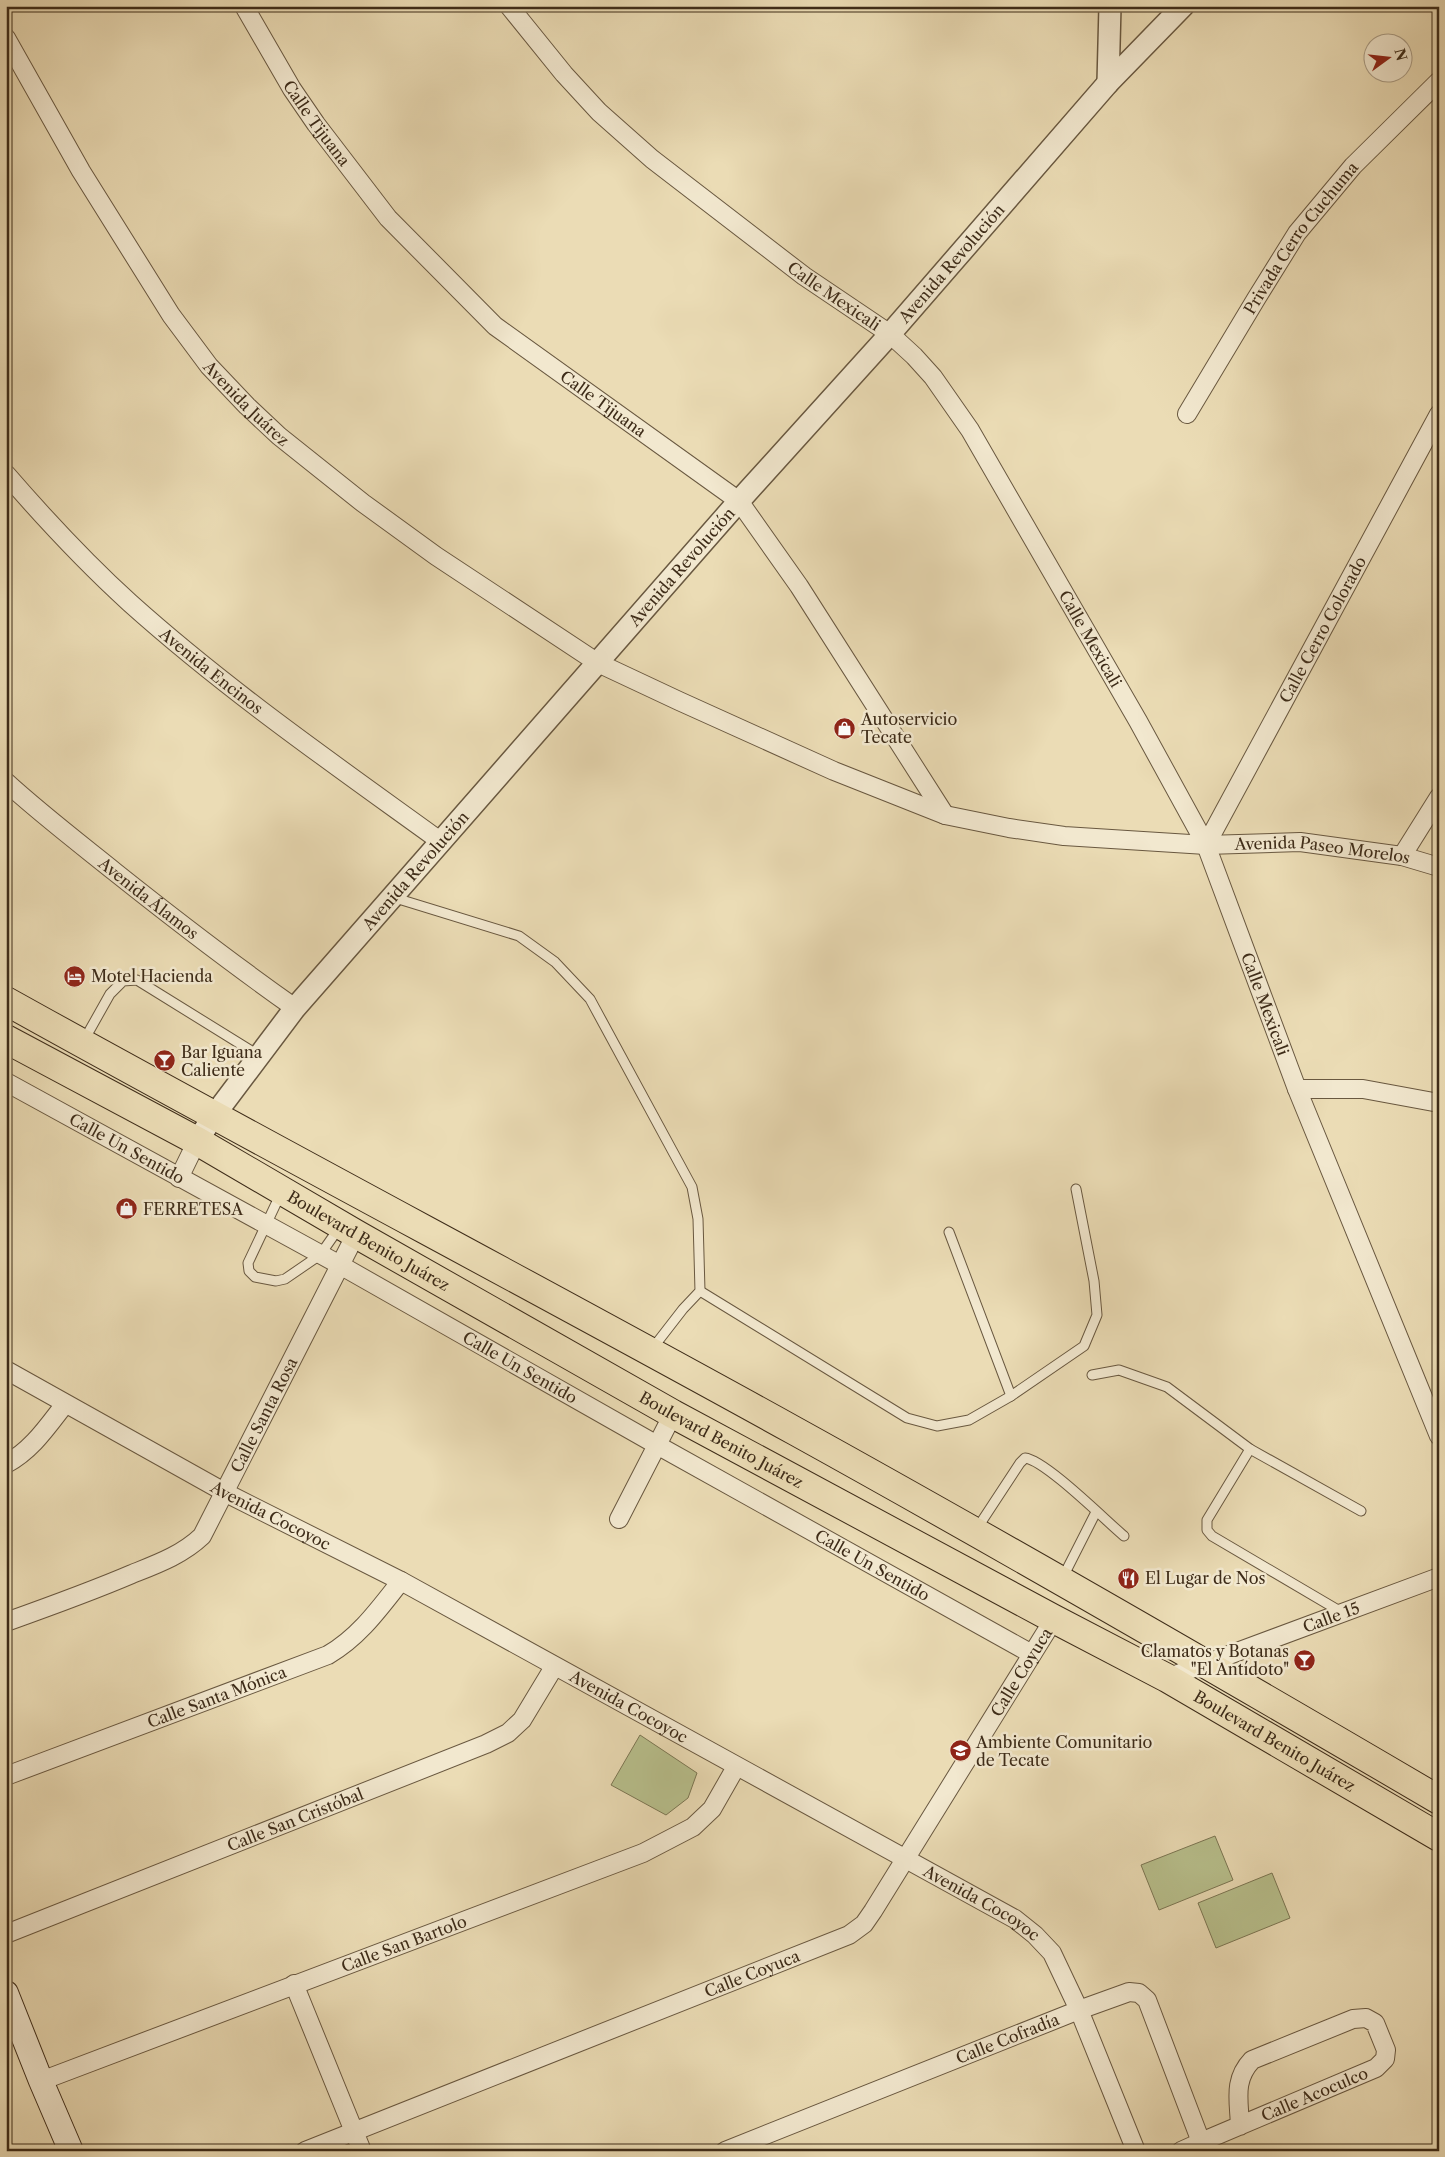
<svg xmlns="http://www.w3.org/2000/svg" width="1445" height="2157" viewBox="0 0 1445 2157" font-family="'Libre Caslon Text',serif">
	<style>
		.green { fill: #b8c08d; stroke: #7b7653 }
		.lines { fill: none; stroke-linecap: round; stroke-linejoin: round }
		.service-casing { stroke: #695840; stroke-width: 11 }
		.minor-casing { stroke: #695840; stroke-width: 20 }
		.tertiary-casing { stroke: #695840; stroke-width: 24 }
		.secondary-casing { stroke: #3e2c19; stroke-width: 26 }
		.primary-casing { stroke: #3e2c19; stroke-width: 30 }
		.service { stroke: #f2e8cf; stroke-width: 9 }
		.minor { stroke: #f2e8cf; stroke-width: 18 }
		.tertiary { stroke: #f2e8cf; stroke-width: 21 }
		.secondary { stroke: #f2e8cf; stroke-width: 24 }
		.primary { stroke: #ebdcb5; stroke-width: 28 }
		.labels { text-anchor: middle; stroke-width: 5; stroke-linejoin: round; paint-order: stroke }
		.street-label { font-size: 16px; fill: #3e2c19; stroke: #f2e8cf }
		.poi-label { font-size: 16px; fill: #3e2c19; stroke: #f2e8cf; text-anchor: start }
	</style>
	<rect width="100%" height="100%" fill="#ebdcb5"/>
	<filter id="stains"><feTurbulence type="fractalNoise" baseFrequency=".004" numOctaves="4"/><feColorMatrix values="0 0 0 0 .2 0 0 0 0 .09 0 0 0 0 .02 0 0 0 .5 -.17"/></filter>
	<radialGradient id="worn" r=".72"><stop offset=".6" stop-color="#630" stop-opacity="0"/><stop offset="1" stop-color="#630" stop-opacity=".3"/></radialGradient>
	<g class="green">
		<path d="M 640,1735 L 697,1773 L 688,1798 L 666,1815 L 611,1785 Z"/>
		<path d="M 1215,1836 L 1233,1880 L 1159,1910 L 1141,1865 Z"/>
		<path d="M 1272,1873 L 1290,1918 L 1216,1948 L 1198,1903 Z"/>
	</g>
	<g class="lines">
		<defs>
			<g id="service">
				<path d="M 392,897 L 519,936 L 555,962 L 590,999 L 692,1187 L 698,1219 L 700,1291 L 683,1309 L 652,1349"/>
				<path d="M 83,1042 L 110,994 L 123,981 L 137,980 L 258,1055"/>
				<path d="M 281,1193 L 248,1263 L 249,1271 L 255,1277 L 276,1281 L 285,1279 L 320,1255 L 339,1228"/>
				<path d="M 949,1232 L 1011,1396"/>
				<path d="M 700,1291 L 907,1418 L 937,1426 L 969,1420 L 1011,1396 L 1084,1346 L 1097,1315 L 1094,1281 L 1076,1189"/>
				<path d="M 1092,1375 L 1119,1370 L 1167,1387 L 1250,1449 L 1361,1511"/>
				<path d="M 1250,1449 L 1207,1520 L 1207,1530 L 1212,1536 L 1343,1613"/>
				<path d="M 976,1530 L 1020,1463 L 1025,1458 C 1045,1460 1105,1520 1124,1536"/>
				<path d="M 1062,1579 L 1096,1512"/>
				<path d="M 6,2037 L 21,2031"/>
			</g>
			<g id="minor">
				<path id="s1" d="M 244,6 L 292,89 L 316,124 L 388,218 L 495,326 L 739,501 L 799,586 L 945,815"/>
				<path id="s2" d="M 509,6 L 564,74 L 599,112 L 652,159 L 804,276 L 890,334 L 914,356 L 933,377 L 970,430 L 1138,721 L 1206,845 L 1297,1089 L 1439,1436"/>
				<path id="s3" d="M 6,38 L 81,171 L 171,315 L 209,366 L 247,406 L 279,436 L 363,503 L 436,556 L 598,663 L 679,701 L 834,771 L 945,815 L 1009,828 L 1064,836 L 1206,845 L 1300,842 L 1402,856 L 1439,867"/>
				<path id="s4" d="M 1187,414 L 1256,299 L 1297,233 L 1353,166 L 1439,81"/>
				<path id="s5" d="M 6,474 C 45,519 86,563 130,603 C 227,690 335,765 440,841"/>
				<path id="s6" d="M 6,782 C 41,814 79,843 115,872 C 174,919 234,965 295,1008"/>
				<path id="s7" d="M 1206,845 L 1439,414"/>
				<path d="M 1402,856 L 1439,797"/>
				<path id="s8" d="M 6,1082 L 340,1265 L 657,1445 L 1032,1654"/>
				<path d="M 1297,1089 L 1363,1089 L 1439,1103"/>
				<path d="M 179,1178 L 197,1141"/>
				<path id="s9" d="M 6,1370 L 226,1493 L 401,1581 L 1015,1919 L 1035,1935 L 1052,1953 L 1079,2010 L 1136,2151"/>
				<path d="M 6,1464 C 32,1450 47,1427 65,1404"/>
				<path d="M 619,1519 L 673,1414"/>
				<path id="s10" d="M 6,1622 C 48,1607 90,1592 132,1574 C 157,1564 182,1555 202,1536 L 356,1234"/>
				<path id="s11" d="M 1167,1678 L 1439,1577"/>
				<path id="s12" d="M 6,1776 L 328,1655 C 359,1637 379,1609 401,1581"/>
				<path id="s13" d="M 6,1934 L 486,1744 L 508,1733 L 522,1720 L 554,1667"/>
				<path d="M 294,1984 L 362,2151"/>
				<path id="s14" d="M 41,2081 L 643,1853 L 693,1827 L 712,1809 L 736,1767"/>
				<path id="s15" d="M 305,2151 L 849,1935 L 864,1924 L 873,1911 L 1054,1619"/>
				<path id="s16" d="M 725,2151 L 1079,2010 L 1129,1992 L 1139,1993 L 1147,2000 L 1201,2142"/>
				<path id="s17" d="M 1181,2151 L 1201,2142 L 1376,2068 L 1385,2059 L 1386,2050 L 1375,2023 L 1366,2018 L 1353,2019 L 1252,2060 C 1233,2080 1239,2100 1240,2126"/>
			</g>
			<g id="tertiary">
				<path d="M 1108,83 L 1110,6"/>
				<path id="s18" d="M 197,1141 L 213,1117 L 295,1008 L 739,501 L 890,334 L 1108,83 L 1183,6"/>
			</g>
			<path id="secondary" d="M 6,1993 L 41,2081 L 71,2151"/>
			<g id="primary">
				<path d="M 6,1001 C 268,1147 533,1286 795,1431 C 1012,1551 1226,1675 1439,1800"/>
				<path id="s19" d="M 6,1039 L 197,1141 L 356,1234 L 673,1414 L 1054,1619 L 1167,1678 L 1439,1837"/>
			</g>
		</defs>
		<use href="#service" class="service-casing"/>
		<use href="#minor" class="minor-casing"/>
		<use href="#tertiary" class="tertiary-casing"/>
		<use href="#secondary" class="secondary-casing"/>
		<use href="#primary" class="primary-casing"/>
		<use href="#service" class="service"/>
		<use href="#minor" class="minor"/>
		<use href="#tertiary" class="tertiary"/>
		<use href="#secondary" class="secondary"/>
		<use href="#primary" class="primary"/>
	</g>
	<defs>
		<symbol id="shop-disc" viewBox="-11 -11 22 22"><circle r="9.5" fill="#8f2418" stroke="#f2e8cf"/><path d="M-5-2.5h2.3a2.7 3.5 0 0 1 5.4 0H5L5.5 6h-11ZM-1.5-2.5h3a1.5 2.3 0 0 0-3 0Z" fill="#fff"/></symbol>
		<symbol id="hotel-disc" viewBox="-11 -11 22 22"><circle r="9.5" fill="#8f2418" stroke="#f2e8cf"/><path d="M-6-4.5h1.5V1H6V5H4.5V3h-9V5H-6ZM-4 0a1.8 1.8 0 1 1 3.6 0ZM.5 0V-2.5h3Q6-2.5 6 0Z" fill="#fff"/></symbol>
		<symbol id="bar-disc" viewBox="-11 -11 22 22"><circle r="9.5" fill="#8f2418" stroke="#f2e8cf"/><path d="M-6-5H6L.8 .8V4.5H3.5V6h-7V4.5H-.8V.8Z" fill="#fff"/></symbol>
		<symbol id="restaurant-disc" viewBox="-11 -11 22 22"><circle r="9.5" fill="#8f2418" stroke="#f2e8cf"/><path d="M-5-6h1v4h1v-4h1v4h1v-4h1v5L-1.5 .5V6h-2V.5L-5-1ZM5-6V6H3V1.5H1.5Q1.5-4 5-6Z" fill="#fff"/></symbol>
		<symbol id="school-disc" viewBox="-11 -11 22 22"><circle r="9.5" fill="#8f2418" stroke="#f2e8cf"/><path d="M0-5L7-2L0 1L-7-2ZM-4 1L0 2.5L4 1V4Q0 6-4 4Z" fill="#fff"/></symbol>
	</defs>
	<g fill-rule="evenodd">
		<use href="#shop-disc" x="832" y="716" width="25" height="25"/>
		<use href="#hotel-disc" x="62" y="964" width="25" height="25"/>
		<use href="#bar-disc" x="152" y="1048" width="25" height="25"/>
		<use href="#shop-disc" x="114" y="1196" width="25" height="25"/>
		<use href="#restaurant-disc" x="1116" y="1566" width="25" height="25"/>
		<use href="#bar-disc" x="1292" y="1648" width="25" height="25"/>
		<use href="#school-disc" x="948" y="1738" width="25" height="25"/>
	</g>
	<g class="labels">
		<g class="street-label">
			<text dy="6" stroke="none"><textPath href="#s1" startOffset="138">Calle Tijuana</textPath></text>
			<text dy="6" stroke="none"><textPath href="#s4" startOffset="210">Privada Cerro Cuchuma</textPath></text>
			<text dy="6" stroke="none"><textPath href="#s18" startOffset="1158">Avenida Revolución</textPath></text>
			<text dy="6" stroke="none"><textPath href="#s2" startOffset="438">Calle Mexicali</textPath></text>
			<text dy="6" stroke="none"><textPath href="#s3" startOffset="439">Avenida Juárez</textPath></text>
			<text dy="6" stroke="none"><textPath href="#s1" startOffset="542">Calle Tijuana</textPath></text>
			<text dy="6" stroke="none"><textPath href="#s18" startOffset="752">Avenida Revolución</textPath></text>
			<text dy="6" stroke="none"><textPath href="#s7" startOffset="245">Calle Cerro Colorado</textPath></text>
			<text dy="6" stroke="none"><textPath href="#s2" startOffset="872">Calle Mexicali</textPath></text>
			<text dy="6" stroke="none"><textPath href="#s5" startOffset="285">Avenida Encinos</textPath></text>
			<text dy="6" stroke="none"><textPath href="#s3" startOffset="1636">Avenida Paseo Morelos</textPath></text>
			<text dy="6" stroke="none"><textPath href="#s18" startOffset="348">Avenida Revolución</textPath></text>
			<text dy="6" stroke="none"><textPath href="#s6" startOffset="184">Avenida Álamos</textPath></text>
			<text dy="6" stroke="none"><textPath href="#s2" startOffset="1278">Calle Mexicali</textPath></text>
			<text dy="6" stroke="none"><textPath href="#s8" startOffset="138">Calle Un Sentido</textPath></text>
			<text dy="6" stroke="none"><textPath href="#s19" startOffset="415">Boulevard Benito Juárez</textPath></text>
			<text dy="6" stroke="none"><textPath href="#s8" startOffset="588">Calle Un Sentido</textPath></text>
			<text dy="6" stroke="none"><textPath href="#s10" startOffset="351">Calle Santa Rosa</textPath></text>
			<text dy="6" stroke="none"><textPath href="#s19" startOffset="820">Boulevard Benito Juárez</textPath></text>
			<text dy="6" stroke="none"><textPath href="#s9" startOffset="302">Avenida Cocoyoc</textPath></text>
			<text dy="6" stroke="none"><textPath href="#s8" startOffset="992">Calle Un Sentido</textPath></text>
			<text dy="6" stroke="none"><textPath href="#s11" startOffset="175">Calle 15</textPath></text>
			<text dy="6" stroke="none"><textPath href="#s15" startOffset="901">Calle Coyuca</textPath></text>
			<text dy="6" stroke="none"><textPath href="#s12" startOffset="225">Calle Santa Mónica</textPath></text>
			<text dy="6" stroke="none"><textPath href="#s9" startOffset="708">Avenida Cocoyoc</textPath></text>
			<text dy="6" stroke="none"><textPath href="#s19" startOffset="1450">Boulevard Benito Juárez</textPath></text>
			<text dy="6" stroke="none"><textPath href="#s13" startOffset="311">Calle San Cristóbal</textPath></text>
			<text dy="6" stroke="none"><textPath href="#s9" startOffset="1112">Avenida Cocoyoc</textPath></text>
			<text dy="6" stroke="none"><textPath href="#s14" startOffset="388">Calle San Bartolo</textPath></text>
			<text dy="6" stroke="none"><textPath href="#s15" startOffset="481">Calle Coyuca</textPath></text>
			<text dy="6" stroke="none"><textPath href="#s16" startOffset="304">Calle Cofradía</textPath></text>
			<text dy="6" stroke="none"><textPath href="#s17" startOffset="145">Calle Acoculco</textPath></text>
		</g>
		<g class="poi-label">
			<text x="861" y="725">Autoservicio<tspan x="861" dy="18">Tecate</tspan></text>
			<text x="91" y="982">Motel Hacienda</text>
			<text x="181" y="1058">Bar Iguana<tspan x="181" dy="18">Caliente</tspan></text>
			<text x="143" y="1215">FERRETESA</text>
			<text x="1145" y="1584">El Lugar de Nos</text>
			<text x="1289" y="1657" text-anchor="end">Clamatos y Botanas<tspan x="1289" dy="18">"El Antídoto"</tspan></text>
			<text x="976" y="1748">Ambiente Comunitario<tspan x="976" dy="18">de Tecate</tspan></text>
		</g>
	</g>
	<rect width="1445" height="2157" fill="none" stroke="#ebdcb5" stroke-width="25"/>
	<rect x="8" y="8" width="1430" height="2142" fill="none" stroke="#3e2c19" stroke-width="2.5"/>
	<rect x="12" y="12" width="1420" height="2132" fill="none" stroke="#3e2c19"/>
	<g transform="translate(1388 58) rotate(75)"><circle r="24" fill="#f2e8cf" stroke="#aa9d86"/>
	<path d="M0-4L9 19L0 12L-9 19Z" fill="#8f2418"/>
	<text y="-8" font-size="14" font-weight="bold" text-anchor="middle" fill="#3e2c19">N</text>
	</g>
	<rect width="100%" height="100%" filter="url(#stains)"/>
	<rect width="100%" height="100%" fill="url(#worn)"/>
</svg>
